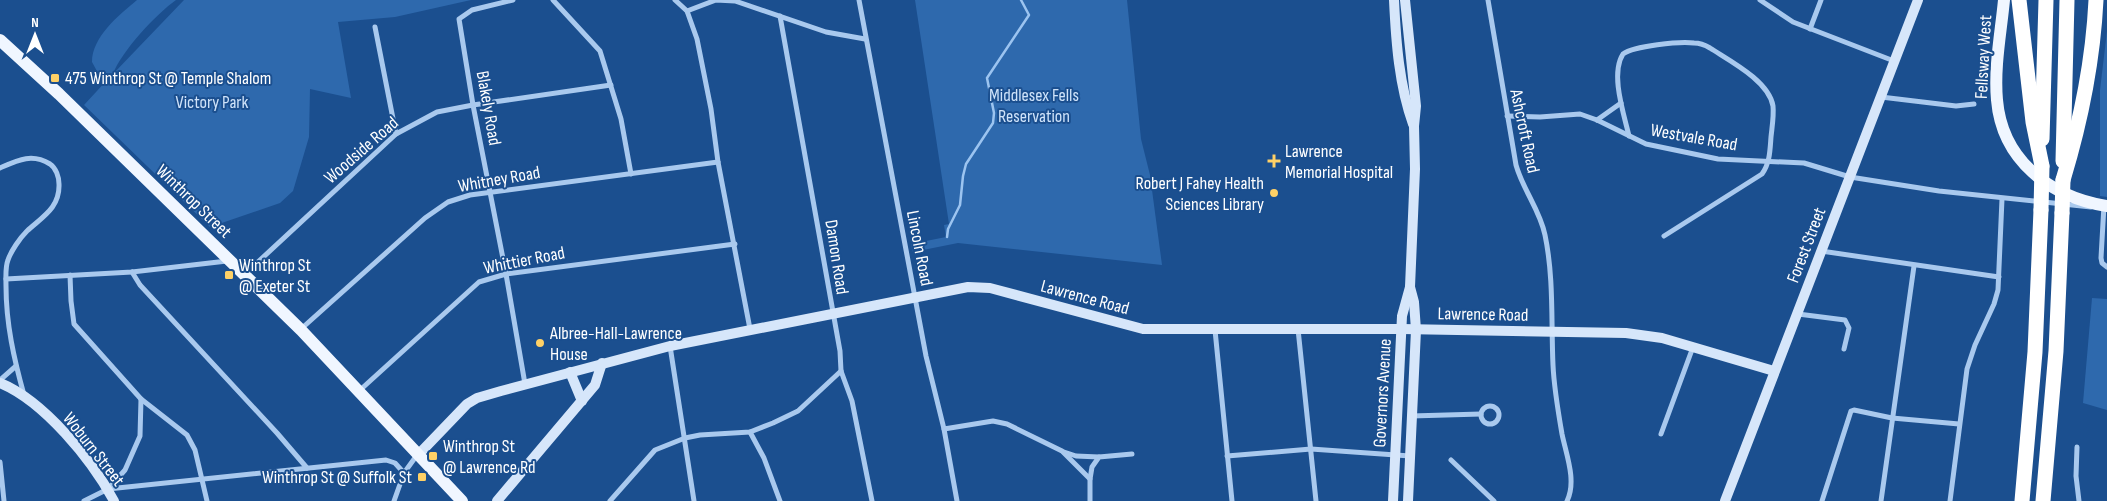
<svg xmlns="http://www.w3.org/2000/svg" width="2107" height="501" viewBox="0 0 2107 501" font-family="'Sofia Sans Condensed',sans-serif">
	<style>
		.green { fill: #2e69ad }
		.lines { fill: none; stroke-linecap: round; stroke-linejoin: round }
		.stream { stroke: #9cc4f0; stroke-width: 2.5 }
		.street { stroke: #a9c9ee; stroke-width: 5 }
		.secondary { stroke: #d6e6fa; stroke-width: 10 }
		.primary { stroke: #f0f6ff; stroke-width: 12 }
		.highway { stroke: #fff; stroke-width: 15 }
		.highway-bridge { stroke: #fff; stroke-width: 15 }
		.poi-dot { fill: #ffd166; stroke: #1b4f8f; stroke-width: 2 }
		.labels { text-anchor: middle; stroke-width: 4; stroke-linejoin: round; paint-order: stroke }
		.street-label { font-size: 18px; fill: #fff; stroke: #1b4f8f }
		.poi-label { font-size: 18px; fill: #fff; stroke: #1b4f8f; text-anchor: start }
		.park-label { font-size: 18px; fill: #cfe3fa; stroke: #1b4f8f }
	</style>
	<rect width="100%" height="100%" fill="#1b4f8f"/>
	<g class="green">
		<path d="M 137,0 L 176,0 C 156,14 121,52 113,74 L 184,0 L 471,0 L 395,17 L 338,22 L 351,98 L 310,89 L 309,137 L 293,191 L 280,203 L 210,227 L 84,105 L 108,79 L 98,73 L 92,62 C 92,37 119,15 137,0 Z"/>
		<path d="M 915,0 L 1127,0 L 1141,139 L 1150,175 L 1162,265 L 958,243 L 913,252 L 911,244 L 946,237 L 944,225 L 949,224 Z"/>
		<path d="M 2107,31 L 2107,197 L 2100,196 L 2100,90 Z"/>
		<path d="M 2092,298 L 2107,299 L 2107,410 L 2083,403 Z"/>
	</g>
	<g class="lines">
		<path class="stream" d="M 947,237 L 948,229 L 960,205 L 963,176 L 966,164 L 993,123 L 994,113 L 987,78 L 1029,15 L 1021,0"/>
		<g class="street">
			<path d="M 513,0 L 472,10 L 459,19 L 473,105 L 506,274 L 525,384"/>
			<path d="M 553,0 L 600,51 L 621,119 L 631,174"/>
			<path d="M 675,0 L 687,11 L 697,39 L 711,109 L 718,162 L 750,329"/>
			<path d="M 859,0 L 926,356 L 944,429 L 957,501"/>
			<path d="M 1488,0 L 1516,165 C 1523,190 1540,210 1545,235 C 1554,278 1551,323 1553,365 C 1554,388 1558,411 1562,434 C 1566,454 1577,481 1567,501"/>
			<path d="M 1760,0 L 1793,22 L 1894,61"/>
			<path d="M 687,11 L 716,0 L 735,1 L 826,32 L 865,39"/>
			<path d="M 780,16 L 840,351 L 841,371 L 852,401 L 872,501"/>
			<path d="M 375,27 L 396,134"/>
			<path d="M 1810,29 L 1821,0"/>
			<path d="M 1881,97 L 1956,106 L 1974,104"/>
			<path d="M 1507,116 L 1540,117 L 1580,114 L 1597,120 L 1646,144 L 1718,159 L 1804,163 L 1850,177 L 1939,191 L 2091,207"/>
			<path d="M 1597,120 L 1621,103"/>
			<path d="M 1629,136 C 1624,114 1610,74 1623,54 C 1634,46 1680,41 1694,43 C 1700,43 1705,45 1710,48 C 1730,61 1769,81 1773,106 C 1774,116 1772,127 1771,137 C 1770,150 1770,163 1762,174 L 1664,236"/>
			<path d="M 0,168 C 18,160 32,153 50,164 C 56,168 59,177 59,184 C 60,208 42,217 27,231 C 20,238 11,251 8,260 C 5,267 6,278 6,286 C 6,324 14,359 24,395"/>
			<path d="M 2104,205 L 2101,258 L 2102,263 L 2107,267"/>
			<path d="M 1821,251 L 1999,277"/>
			<path d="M 132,272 L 140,285 L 277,433 L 307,468"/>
			<path d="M 245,274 L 396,134 L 437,112 L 473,105 L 611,85"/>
			<path d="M 70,275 L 71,301 L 74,324 L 141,399 L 187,435 L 195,450 L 207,501"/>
			<path d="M 6,279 L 132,272 L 227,261"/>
			<path d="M 1798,314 L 1845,320 L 1849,328 L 1844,349"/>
			<path d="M 301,329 L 425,218 L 448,202 L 470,195 L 718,162"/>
			<path d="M 1298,329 L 1316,501"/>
			<path d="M 1215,330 L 1232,501"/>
			<path d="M 670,346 L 694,501"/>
			<path d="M 0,380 L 16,366"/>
			<path d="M 359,391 L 479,282 L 506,274 L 735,244"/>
			<circle cx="1490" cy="415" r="9"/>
			<path d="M 1411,416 L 1481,414"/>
			<path d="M 944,429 L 993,421 L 1007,424 L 1062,451 L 1090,479 L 1090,501"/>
			<path d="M 750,432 L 764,458 L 780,501"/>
			<path d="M 1661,434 L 1693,347"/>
			<path d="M 2077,447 L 2076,476 L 2079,501"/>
			<path d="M 1064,452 L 1076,456 L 1099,457"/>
			<path d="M 1227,456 L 1311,449 L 1410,456"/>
			<path d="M 1451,460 L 1494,501"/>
			<path d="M 0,462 L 4,501"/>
			<path d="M 1090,479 L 1092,467 L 1099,457 L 1132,454"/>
			<path d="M 108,489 L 125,470 L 140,436 L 141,399"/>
			<path d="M 84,501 L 108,489 L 386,460 L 395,463 L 404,473"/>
			<path d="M 394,501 L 404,473 L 417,455"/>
			<path d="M 610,501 L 655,450 L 685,438 L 700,435 L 750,432 L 773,423 L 798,411 L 841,371"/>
			<path d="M 1822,501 L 1851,411 L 1854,410 L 1892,418 L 1959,424"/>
			<path d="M 1881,501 L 1914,266"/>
			<path d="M 1950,501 L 1967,369 L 1975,345 L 1994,304 L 1998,290 L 2002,199"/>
		</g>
		<g class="secondary">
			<path d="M 1394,0 C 1396,42 1399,85 1413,124"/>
			<path d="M 570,372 L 582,401"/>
			<path d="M 0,383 C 44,401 92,460 114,501"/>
			<path d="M 418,455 L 467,404 L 477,398 L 501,391 L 670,346 L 968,287 L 990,288 L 1143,329 L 1402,329 L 1626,333 L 1662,338 L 1774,371"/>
			<path d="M 497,501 L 595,385 L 602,363"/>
			<path d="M 1393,501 L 1402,316 L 1410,287 L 1415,169 L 1414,126 L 1416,106 L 1405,0"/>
			<path d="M 1408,501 L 1416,330 L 1414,302 L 1410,287"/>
			<path d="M 1725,501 L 1918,0"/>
		</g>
		<g class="primary">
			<path d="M 2004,0 C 2001,32 1994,67 1997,100 C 2002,160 2050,197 2107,206"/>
			<path d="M 0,40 L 59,94 L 301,330 L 462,501"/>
		</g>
		<g class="highway">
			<path d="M 2019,0 L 2033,122 L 2042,166"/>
			<path d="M 2042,139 L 2046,0"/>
			<path d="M 2063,161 L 2067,0"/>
			<path d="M 2063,180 C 2081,121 2093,61 2096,0"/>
			<path d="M 2022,501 L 2035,352 L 2041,210"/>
			<path d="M 2043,501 L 2056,351 L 2062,213"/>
		</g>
		<g class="highway-bridge">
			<path d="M 2041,210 L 2042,166"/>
			<path d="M 2062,213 L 2063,180"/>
		</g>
	</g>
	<g class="poi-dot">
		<rect x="50" y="73" width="10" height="10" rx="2.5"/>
		<path d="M1271.5 153.5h5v5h5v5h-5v5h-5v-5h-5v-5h5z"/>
		<circle cx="1274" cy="193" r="5"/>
		<rect x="224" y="270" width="10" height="10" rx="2.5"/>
		<circle cx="540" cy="343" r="5"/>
		<rect x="428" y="451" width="10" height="10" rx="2.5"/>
		<rect x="417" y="472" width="10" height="10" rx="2.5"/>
	</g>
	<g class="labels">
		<g class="street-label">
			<text transform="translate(1983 57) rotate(-87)" y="6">Fellsway West</text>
			<text transform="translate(489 108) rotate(80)" y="6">Blakely Road</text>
			<text transform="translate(1525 131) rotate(78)" y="6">Ashcroft Road</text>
			<text transform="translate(1694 137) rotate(10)" y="6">Westvale Road</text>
			<text transform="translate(361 150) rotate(-41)" y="6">Woodside Road</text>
			<text transform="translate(499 179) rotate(-10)" y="6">Whitney Road</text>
			<text transform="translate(194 201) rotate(44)" y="6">Winthrop Street</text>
			<text transform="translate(1806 245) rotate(-69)" y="6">Forest Street</text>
			<text transform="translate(920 248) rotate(79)" y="6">Lincoln Road</text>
			<text transform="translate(837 257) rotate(81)" y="6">Damon Road</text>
			<text transform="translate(524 260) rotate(-11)" y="6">Whittier Road</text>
			<text transform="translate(1085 297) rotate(15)" y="6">Lawrence Road</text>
			<text transform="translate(1483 314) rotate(1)" y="6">Lawrence Road</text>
			<text transform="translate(1382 393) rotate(-87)" y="6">Governors Avenue</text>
			<text transform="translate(94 449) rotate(52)" y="6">Woburn Street</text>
		</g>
		<g class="poi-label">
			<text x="65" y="84">475 Winthrop St @ Temple Shalom</text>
			<text x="1285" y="157">Lawrence<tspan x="1285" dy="21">Memorial Hospital</tspan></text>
			<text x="1264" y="189" text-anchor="end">Robert J Fahey Health<tspan x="1264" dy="21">Sciences Library</tspan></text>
			<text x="239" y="271">Winthrop St<tspan x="239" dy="21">@ Exeter St</tspan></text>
			<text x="550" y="339">Albree-Hall-Lawrence<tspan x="550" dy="21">House</tspan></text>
			<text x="443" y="452">Winthrop St<tspan x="443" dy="21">@ Lawrence Rd</tspan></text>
			<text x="412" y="483" text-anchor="end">Winthrop St @ Suffolk St</text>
		</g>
		<g class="park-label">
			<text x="1034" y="101">Middlesex Fells<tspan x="1034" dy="21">Reservation</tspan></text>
			<text x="212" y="108">Victory Park</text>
		</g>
	</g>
	<g transform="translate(35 35)" stroke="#1b4f8f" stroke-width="4" paint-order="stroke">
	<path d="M0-4L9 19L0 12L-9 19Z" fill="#ffffff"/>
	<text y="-8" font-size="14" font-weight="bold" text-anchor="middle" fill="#ffffff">N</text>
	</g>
</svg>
